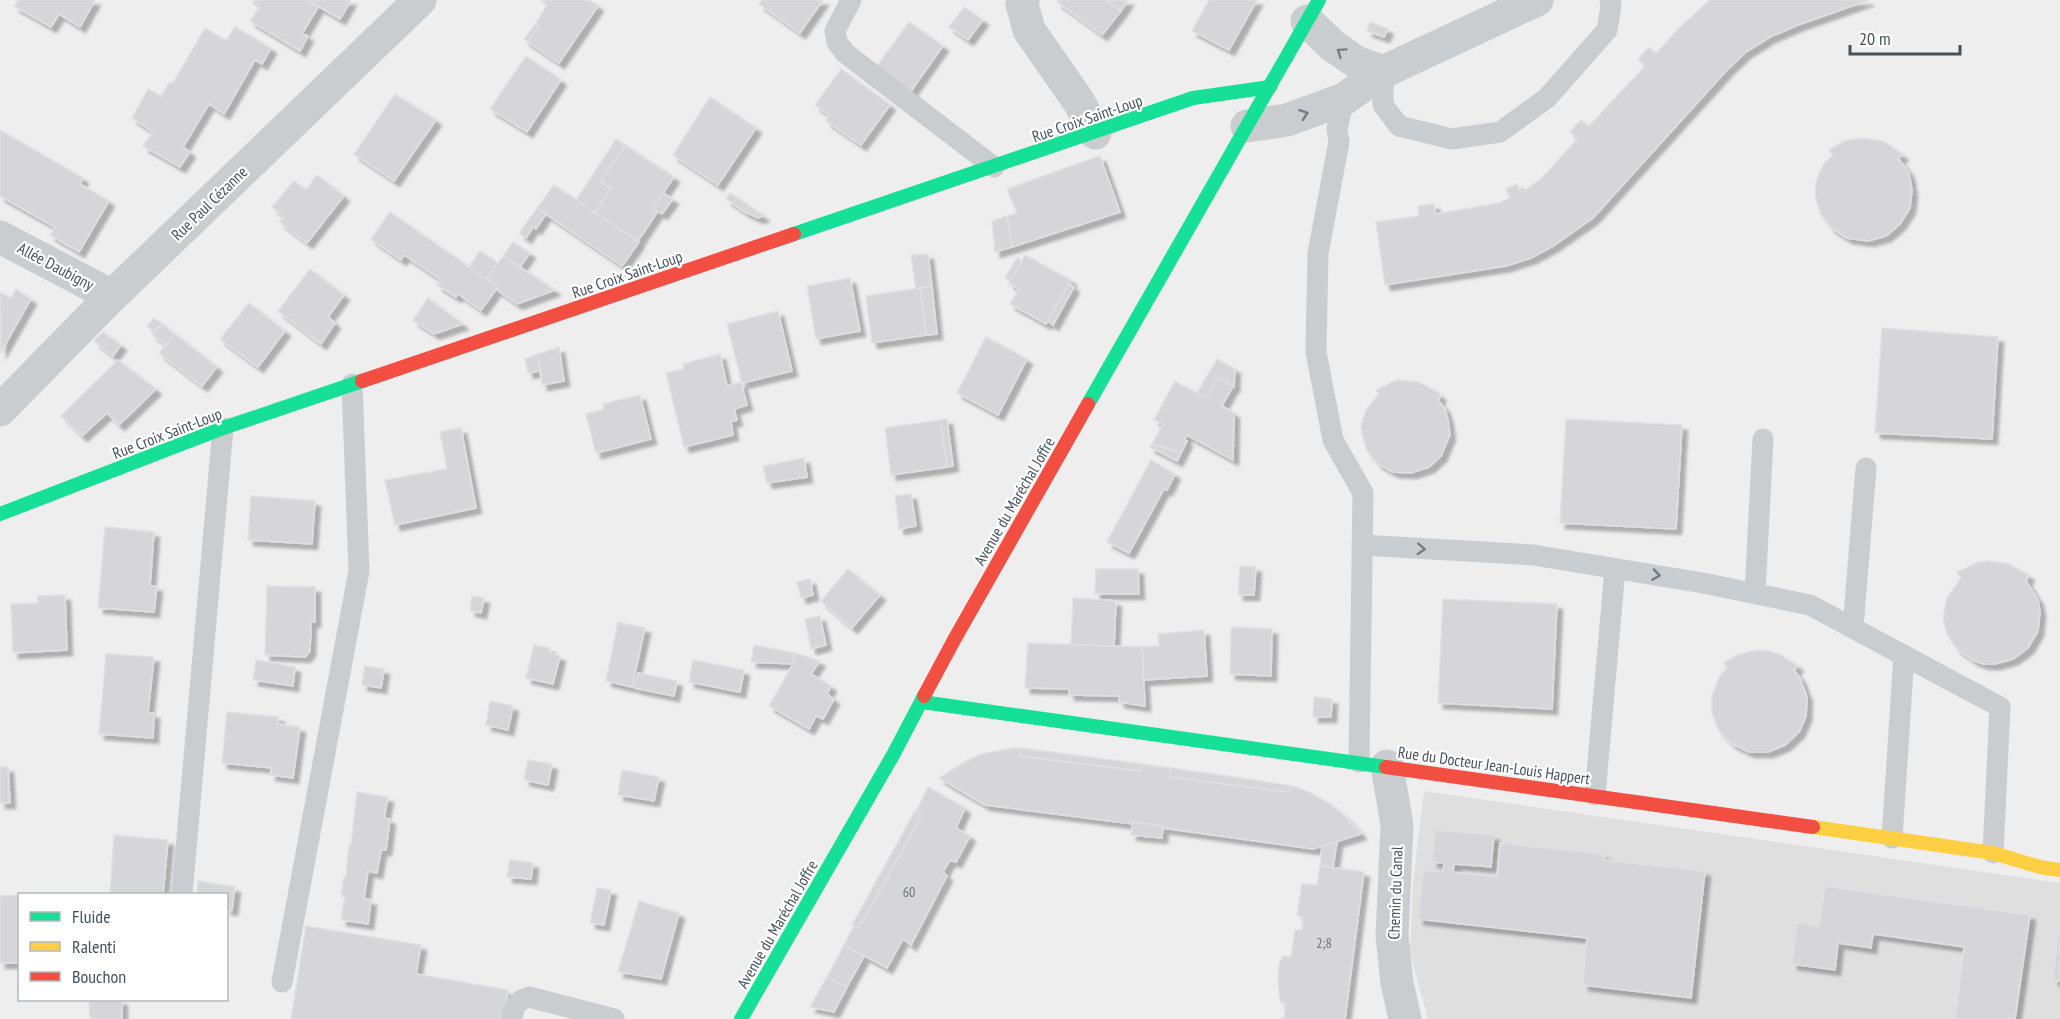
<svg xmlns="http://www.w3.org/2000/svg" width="2060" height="1019" viewBox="0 0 2060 1019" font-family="'PT Sans Narrow',sans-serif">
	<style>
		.education { fill: #e0dfe0 }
		.building { fill: #d6d6d8; stroke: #e0e0e1; stroke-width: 1.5; filter: url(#shadow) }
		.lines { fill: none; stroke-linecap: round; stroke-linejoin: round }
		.lane { stroke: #cacdcf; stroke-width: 21 }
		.street { stroke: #cacdcf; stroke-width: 33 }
		.fast { stroke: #16e098; stroke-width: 14 }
		.slow { stroke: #ffcf43; stroke-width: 14 }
		.jam { stroke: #f24e42; stroke-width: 14 }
		.oneway { stroke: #737c84 }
		.labels { text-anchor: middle; stroke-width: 4.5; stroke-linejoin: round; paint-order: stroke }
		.number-label { font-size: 14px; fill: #6a747c }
		.street-label { font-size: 16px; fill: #44515b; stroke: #fff }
	</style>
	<defs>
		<filter id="shadow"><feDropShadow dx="5.5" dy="5.5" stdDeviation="1.5" flood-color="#0004"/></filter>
	</defs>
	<rect width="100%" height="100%" fill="#efeeee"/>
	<path class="education" d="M 1424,791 L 2060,883 L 2060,1019 L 1428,1019 L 1410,953 L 1413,882 Z"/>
	<g class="building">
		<path d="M 18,0 L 95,0 L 80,27 L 59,14 L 51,27 L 14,6 Z"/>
		<path d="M 255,0 L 307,0 L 318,7 L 302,34 L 308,36 L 300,51 L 250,21 L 259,8 L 253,4 Z"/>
		<path d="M 307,0 L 351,0 L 340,19 Z"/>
		<path d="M 541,0 L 589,0 L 598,6 L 559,63 L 528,42 L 539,25 L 536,23 L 547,5 Z"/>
		<path d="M 762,0 L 823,0 L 800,33 L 759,4 Z"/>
		<path d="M 1058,0 L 1106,0 L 1121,11 L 1102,35 L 1057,2 Z"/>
		<path d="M 1106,0 L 1128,0 L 1121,11 Z"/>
		<path d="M 1209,0 L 1257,0 L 1229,50 L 1192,31 Z"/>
		<path d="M 1710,0 L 1869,0 L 1798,25 L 1770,37 L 1746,52 L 1727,70 L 1593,218 L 1553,246 L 1531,258 L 1506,266 L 1385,285 L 1376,222 L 1419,216 L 1418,206 L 1434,204 L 1435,214 L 1499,203 L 1510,198 L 1506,189 L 1517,184 L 1521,193 L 1524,191 L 1542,178 L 1578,138 L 1570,132 L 1576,125 L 1581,120 L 1589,126 L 1645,66 L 1638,59 L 1649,47 L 1656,54 L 1680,27 Z"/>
		<path d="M 964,7 L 983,20 L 968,40 L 949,27 Z"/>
		<path d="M 909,22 L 943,46 L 909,94 L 875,69 Z"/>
		<path d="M 1370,22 L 1388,29 L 1384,37 L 1367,31 Z"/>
		<path d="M 536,23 L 539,25 L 528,42 L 524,39 Z"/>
		<path d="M 235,27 L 271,48 L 262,64 L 255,60 L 224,114 L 209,104 L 183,147 L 190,152 L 180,167 L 143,146 L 153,132 L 132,118 L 148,89 L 161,96 L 170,82 L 173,83 L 205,28 L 226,41 Z"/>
		<path d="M 526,56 L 561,80 L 527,132 L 490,109 Z"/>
		<path d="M 841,69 L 890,105 L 861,145 L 826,121 L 829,115 L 815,105 Z"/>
		<path d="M 395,94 L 436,120 L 394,181 L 354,154 Z"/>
		<path d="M 710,97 L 756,128 L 718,185 L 673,155 Z"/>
		<path d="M 0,130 L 83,178 L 80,184 L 109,201 L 79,252 L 50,235 L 55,227 L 0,196 Z"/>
		<path d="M 1861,138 L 1883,141 L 1903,155 L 1898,158 L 1909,173 L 1912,190 L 1910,208 L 1900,224 L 1886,236 L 1868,241 L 1847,238 L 1831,228 L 1820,213 L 1815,195 L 1816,183 L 1819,173 L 1824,164 L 1833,155 L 1829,150 L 1844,141 Z"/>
		<path d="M 616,139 L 625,145 L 601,182 L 612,188 L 595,213 L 576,200 Z"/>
		<path d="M 625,145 L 674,177 L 653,208 L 658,211 L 638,241 L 595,213 L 612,188 L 601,182 Z"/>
		<path d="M 1100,156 L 1120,212 L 1012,247 L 1007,216 L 1017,213 L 1007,189 Z"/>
		<path d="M 317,175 L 344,196 L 307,243 L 280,222 L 284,217 L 272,207 L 294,181 L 306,190 Z"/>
		<path d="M 554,185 L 639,242 L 622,266 L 537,208 Z"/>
		<path d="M 663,193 L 673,199 L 662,214 L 653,208 Z"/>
		<path d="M 730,193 L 764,216 L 758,218 L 745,212 L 726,199 Z"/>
		<path d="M 537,208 L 546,214 L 536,229 L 533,227 L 526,238 L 519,233 Z"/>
		<path d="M 390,212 L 498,287 L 481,310 L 458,294 L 456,297 L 437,285 L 441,280 L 404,255 L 401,260 L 371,239 Z"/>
		<path d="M 1007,216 L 1012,247 L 995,252 L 992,221 Z"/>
		<path d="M 513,242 L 530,253 L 520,267 L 503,256 Z"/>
		<path d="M 480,251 L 498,263 L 486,279 L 469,267 Z"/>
		<path d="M 928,254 L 932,287 L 916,289 L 911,255 Z"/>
		<path d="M 1025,255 L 1071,280 L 1046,324 L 1010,304 L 1019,289 L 1009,283 Z"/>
		<path d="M 503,256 L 520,267 L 555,290 L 517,304 L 497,290 L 498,287 L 486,279 Z"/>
		<path d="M 1017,258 L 1022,261 L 1010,281 L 1005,278 Z"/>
		<path d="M 310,269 L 344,295 L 328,317 L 335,323 L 321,344 L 278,311 Z"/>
		<path d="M 850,278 L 860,331 L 816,339 L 807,286 Z"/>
		<path d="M 1069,284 L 1074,287 L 1053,325 L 1048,321 Z"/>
		<path d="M 932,287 L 937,334 L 926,335 L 920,288 Z"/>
		<path d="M 920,288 L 926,335 L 872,343 L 866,296 Z"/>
		<path d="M 16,289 L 31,299 L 1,352 L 0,292 L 11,298 Z"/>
		<path d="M 428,298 L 463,324 L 434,334 L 413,320 Z"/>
		<path d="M 249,303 L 285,331 L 258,367 L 220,339 Z"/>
		<path d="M 778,311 L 792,371 L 742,383 L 727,324 Z"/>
		<path d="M 154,318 L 162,324 L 154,332 L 147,326 Z"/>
		<path d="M 162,324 L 175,334 L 166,345 L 152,334 Z"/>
		<path d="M 1882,328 L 1998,337 L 1992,439 L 1875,433 Z"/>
		<path d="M 103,332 L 121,345 L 113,356 L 94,341 Z"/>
		<path d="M 175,334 L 217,367 L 202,386 L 159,353 Z"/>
		<path d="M 986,337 L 1027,359 L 998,415 L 957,393 Z"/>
		<path d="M 559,347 L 564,381 L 542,385 L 538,354 Z"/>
		<path d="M 538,354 L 540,371 L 528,373 L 525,359 Z"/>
		<path d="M 720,354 L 727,386 L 741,382 L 747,405 L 734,409 L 737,420 L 731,422 L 733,435 L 684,447 L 666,373 L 684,369 L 683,364 Z"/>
		<path d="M 1217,359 L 1235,369 L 1234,387 L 1218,377 L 1206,398 L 1197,393 Z"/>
		<path d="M 118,360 L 156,389 L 119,425 L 107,413 L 82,436 L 61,416 Z"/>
		<path d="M 1218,377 L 1233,386 L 1222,406 L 1234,413 L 1233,460 L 1187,435 L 1184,440 L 1187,441 L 1181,453 L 1152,444 L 1163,424 L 1154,420 L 1175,381 L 1206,398 Z"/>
		<path d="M 1397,380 L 1418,382 L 1436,391 L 1441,396 L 1438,400 L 1445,409 L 1448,420 L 1450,435 L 1441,456 L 1429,467 L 1411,473 L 1393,472 L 1378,464 L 1367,451 L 1362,434 L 1361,426 L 1366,410 L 1379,394 L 1376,390 Z"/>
		<path d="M 640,395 L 651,439 L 596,453 L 586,414 L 604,409 L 603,404 Z"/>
		<path d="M 947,419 L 953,466 L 947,467 L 940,420 Z"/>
		<path d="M 1566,419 L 1682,425 L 1676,529 L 1560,523 Z"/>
		<path d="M 940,420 L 947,467 L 891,475 L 885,428 Z"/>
		<path d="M 461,428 L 476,508 L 395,525 L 385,480 L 447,469 L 440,432 Z"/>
		<path d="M 1152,444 L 1181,453 L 1177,461 L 1150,447 Z"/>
		<path d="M 804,458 L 807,477 L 767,483 L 763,466 Z"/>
		<path d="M 1151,460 L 1175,474 L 1167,490 L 1164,489 L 1129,553 L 1107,542 Z"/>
		<path d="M 911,494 L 916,526 L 899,529 L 895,496 Z"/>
		<path d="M 251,496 L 315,501 L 312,544 L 248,540 Z"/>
		<path d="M 105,527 L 154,532 L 150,586 L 157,586 L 154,612 L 98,608 Z"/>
		<path d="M 1989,561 L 2009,564 L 2029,575 L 2026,581 L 2038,600 L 2040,612 L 2038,631 L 2028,648 L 2013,659 L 1995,664 L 1983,664 L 1973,660 L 1957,649 L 1947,634 L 1943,617 L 1947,598 L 1961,578 L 1957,572 L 1979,562 Z"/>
		<path d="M 1240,566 L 1256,567 L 1254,595 L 1238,595 Z"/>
		<path d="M 848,569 L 880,595 L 852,628 L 821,601 Z"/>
		<path d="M 1096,569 L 1138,569 L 1139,594 L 1095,594 Z"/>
		<path d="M 810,579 L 813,595 L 801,598 L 797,582 Z"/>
		<path d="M 267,586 L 315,587 L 315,622 L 311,622 L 310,651 L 305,657 L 265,655 Z"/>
		<path d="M 65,595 L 67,650 L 13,653 L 11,604 L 38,603 L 38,596 Z"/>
		<path d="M 472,596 L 484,598 L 481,613 L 470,611 Z"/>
		<path d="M 1073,598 L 1116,601 L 1114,646 L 1071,645 Z"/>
		<path d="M 1443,599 L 1557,604 L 1552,709 L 1438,703 Z"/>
		<path d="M 820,616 L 826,645 L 811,649 L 805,619 Z"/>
		<path d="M 618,622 L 645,628 L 632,687 L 606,681 Z"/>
		<path d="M 1231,627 L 1272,629 L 1271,676 L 1230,674 Z"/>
		<path d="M 1204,630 L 1207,676 L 1144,680 L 1142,647 L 1159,646 L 1158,634 Z"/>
		<path d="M 1028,643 L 1142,647 L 1145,706 L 1119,702 L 1119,696 L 1069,695 L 1069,689 L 1025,688 Z"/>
		<path d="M 534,645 L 550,648 L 549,653 L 560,656 L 553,684 L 526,678 Z"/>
		<path d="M 754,645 L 795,653 L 793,664 L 751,662 Z"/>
		<path d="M 1757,650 L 1768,651 L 1779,654 L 1798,666 L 1794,670 L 1800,678 L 1807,697 L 1806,716 L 1799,732 L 1785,745 L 1768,752 L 1749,752 L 1732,744 L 1719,731 L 1712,713 L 1712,695 L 1720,676 L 1727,668 L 1724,663 L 1737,655 Z"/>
		<path d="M 795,653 L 820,661 L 811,674 L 831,686 L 827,694 L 834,699 L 823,719 L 816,716 L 809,729 L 769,706 L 793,664 Z"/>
		<path d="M 106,654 L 154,657 L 148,713 L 154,713 L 153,738 L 99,734 Z"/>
		<path d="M 256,660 L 295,667 L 293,686 L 253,680 Z"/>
		<path d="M 693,660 L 744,670 L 740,692 L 689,682 Z"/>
		<path d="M 365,666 L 384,669 L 381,688 L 362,685 Z"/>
		<path d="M 638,673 L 677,681 L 674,696 L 634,688 Z"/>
		<path d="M 1314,697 L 1332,699 L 1331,717 L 1313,717 Z"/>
		<path d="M 490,701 L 513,706 L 508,730 L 486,725 Z"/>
		<path d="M 227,712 L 279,717 L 277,724 L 300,727 L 293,778 L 270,775 L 272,768 L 222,763 Z"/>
		<path d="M 1013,748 L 1021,748 L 1020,756 L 1140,771 L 1141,764 L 1171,768 L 1170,777 L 1289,792 L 1292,786 L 1309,792 L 1330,804 L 1345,816 L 1361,834 L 1313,849 L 1163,828 L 1163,826 L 1133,822 L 1133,824 L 985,805 L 939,778 L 968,760 L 982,754 Z"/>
		<path d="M 1021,748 L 1141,764 L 1140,771 L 1020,756 Z"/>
		<path d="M 528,760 L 552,764 L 548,785 L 524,780 Z"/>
		<path d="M 0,767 L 8,767 L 10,803 L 0,803 Z"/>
		<path d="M 1171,768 L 1248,779 L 1292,786 L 1289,792 L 1170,777 Z"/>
		<path d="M 622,770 L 659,777 L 654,801 L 618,795 Z"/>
		<path d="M 928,787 L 965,808 L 956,828 L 970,836 L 956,862 L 950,860 L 943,872 L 947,876 L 911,945 L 903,939 L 887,968 L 844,945 L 854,926 L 859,928 L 922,815 L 916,812 Z"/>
		<path d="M 357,792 L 388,797 L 384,818 L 390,819 L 386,850 L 381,850 L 377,873 L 368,871 L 364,899 L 371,900 L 368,924 L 341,920 L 345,896 L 341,896 L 344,877 L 346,878 L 349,845 L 351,845 Z"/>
		<path d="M 915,811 L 922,815 L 859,928 L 852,925 Z"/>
		<path d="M 1133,822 L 1163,826 L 1162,838 L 1131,835 Z"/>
		<path d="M 1435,830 L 1494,835 L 1491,867 L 1454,864 L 1453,872 L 1497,877 L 1500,843 L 1604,854 L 1604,860 L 1705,871 L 1691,998 L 1583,985 L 1587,938 L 1418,919 L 1423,870 L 1443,872 L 1444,863 L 1432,862 Z"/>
		<path d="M 114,835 L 168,840 L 163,894 L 110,894 Z"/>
		<path d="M 1337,842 L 1333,868 L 1320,866 L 1322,846 Z"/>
		<path d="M 510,860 L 533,863 L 531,879 L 507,877 Z"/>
		<path d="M 1320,866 L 1364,872 L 1345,1019 L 1280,1019 L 1284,1017 L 1286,1003 L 1281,1002 L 1279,995 L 1278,976 L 1279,964 L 1283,956 L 1291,957 L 1295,930 L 1302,930 L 1303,917 L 1297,915 L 1302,884 L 1317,885 Z"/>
		<path d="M 198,881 L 235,887 L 232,910 L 226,909 L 226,894 L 197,894 Z"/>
		<path d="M 1825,886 L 2030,915 L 2015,1019 L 1955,1019 L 1964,947 L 1873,934 L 1871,948 L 1838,943 L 1835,970 L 1792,964 L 1797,923 L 1819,926 Z"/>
		<path d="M 597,888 L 611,890 L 604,925 L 590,923 Z"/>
		<path d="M 20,895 L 20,963 L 0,963 L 0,896 Z"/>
		<path d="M 639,901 L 679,913 L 661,979 L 618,972 Z"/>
		<path d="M 2059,922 L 2060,923 L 2060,981 L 2053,980 Z"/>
		<path d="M 306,926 L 421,945 L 416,974 L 508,990 L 504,1019 L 291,1019 Z"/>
		<path d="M 844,945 L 864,956 L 847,987 L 827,977 Z"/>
		<path d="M 827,977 L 847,987 L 834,1012 L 810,1007 Z"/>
		<path d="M 89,1000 L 122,1000 L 122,1019 L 90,1019 Z"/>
	</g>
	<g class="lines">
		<g class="lane">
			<path d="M 851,0 L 835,31 L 837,42 L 845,53 L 994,167"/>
			<path d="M 1383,72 L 1383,105 L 1399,126 L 1452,139 L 1500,132 L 1547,98 L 1607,30 L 1611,6 L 1610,0"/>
			<path d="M 1344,99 L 1337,129 L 1339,142 L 1318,253 L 1316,352 L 1333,440 L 1363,493 L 1359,762"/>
			<path d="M 1362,545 L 1533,555 L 1703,583 L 1810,605 L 2000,707 L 1993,853"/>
			<path d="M 1755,593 L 1763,439"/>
			<path d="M 1853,628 L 1866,468"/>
			<path d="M 1595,795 L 1615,569"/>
			<path d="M 1892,838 L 1904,655"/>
			<path d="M 182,894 L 223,428"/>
			<path d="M 282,982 L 359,571 L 352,384"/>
			<path d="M 512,1019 C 514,1006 516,1001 529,997 L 614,1019"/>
		</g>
		<g class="street">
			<path d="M 1023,0 L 1022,4 L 1029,30 L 1079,102 L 1095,133"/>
			<path d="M 1307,21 L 1333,46 L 1356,62 L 1383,72"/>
			<path d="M 1247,126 L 1287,120 L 1344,99 L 1383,72 L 1537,0"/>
			<path d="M 0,237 L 112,296"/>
			<path d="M 0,410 L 112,296 L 420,0"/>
			<path d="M 1387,766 L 1397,825 L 1392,936 L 1397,983 L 1405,1019"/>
		</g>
		<g class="fast">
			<path d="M 794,234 L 1193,98 L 1270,87"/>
			<path d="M 1088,404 L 1319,0"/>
			<path d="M 0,514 L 223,428 L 362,381"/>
			<path d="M 922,702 L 1386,767"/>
			<path d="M 741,1019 L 893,755 L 924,696"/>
		</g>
		<path class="slow" d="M 1813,827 L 1993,853 L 2040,867 L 2060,870"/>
		<g class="jam">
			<path d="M 362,381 L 794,234"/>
			<path d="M 924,696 L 954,640 L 1088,404"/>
			<path d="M 1386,767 L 1813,827"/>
		</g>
	</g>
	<defs><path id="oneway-chevron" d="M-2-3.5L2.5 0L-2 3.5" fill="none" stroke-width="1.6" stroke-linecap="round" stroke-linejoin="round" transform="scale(1.5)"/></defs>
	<g class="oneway">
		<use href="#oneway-chevron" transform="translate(1341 52) rotate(-145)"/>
		<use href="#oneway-chevron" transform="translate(1304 114) rotate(-19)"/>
		<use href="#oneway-chevron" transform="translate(1421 549) rotate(3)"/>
		<use href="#oneway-chevron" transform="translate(1656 575) rotate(9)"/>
	</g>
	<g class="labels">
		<g class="number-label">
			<text x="909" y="897">60</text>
			<text x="1324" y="948">2;8</text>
		</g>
		<g class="street-label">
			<text transform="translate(1087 118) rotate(-19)" y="6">Rue Croix Saint-Loup</text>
			<text transform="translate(209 203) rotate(-44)" y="6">Rue Paul Cézanne</text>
			<text transform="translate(56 266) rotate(28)" y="6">Allée Daubigny</text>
			<text transform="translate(627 274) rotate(-19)" y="6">Rue Croix Saint-Loup</text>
			<text transform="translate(167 433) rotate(-21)" y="6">Rue Croix Saint-Loup</text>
			<text transform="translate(1014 501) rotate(-60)" y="6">Avenue du Maréchal Joffre</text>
			<text transform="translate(1494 765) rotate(8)" y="6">Rue du Docteur Jean-Louis Happert</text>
			<text transform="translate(1395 893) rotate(-88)" y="6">Chemin du Canal</text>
			<text transform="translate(777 924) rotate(-60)" y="6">Avenue du Maréchal Joffre</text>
		</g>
	</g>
	<rect x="18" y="893" width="210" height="108" fill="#ffffff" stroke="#b4b9bd" stroke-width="1.5"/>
	<rect x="30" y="912" width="30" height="9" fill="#16e098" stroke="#b4b9bd" stroke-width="1.5"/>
	<text x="72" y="923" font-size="18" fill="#44515b">Fluide</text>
	<rect x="30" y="942" width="30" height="9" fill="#ffcf43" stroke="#b4b9bd" stroke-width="1.5"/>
	<text x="72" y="953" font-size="18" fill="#44515b">Ralenti</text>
	<rect x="30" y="972" width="30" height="9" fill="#f24e42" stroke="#b4b9bd" stroke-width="1.5"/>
	<text x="72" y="983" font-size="18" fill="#44515b">Bouchon</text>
	<path d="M1850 45v9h110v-9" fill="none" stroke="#44515b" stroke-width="3"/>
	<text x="1859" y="45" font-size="18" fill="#44515b" stroke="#ffffff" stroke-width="4.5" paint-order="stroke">20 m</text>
</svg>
